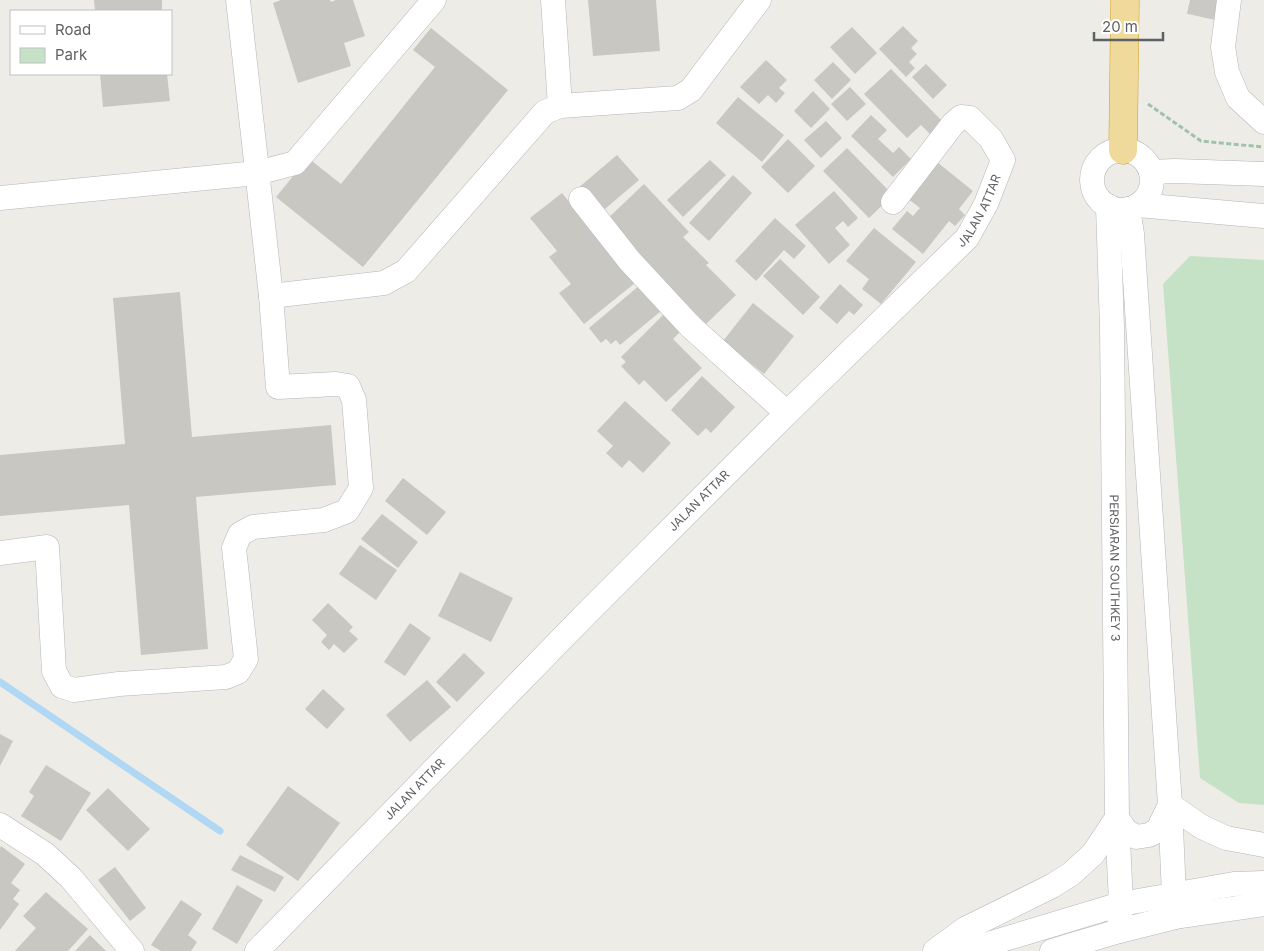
<svg xmlns="http://www.w3.org/2000/svg" width="1264" height="951" viewBox="0 0 1264 951" font-family="Inter,sans-serif">
	<style>
		.green { fill: #c6e2c6 }
		.lines { fill: none; stroke-linecap: round; stroke-linejoin: round }
		.stream { stroke: #b0d7f4; stroke-width: 7 }
		.building { fill: #c9c7c2 }
		.highway-tunnel { stroke: #cac9c6; stroke-width: 28; stroke-dasharray: 28 14; stroke-linecap: butt }
		.minor-casing { stroke: #b3b6b9; stroke-width: 25 }
		.highway-casing { stroke: #d69c1e; stroke-width: 29 }
		.path { stroke: #a0c2aa; stroke-width: 3; stroke-dasharray: 5 2.5; stroke-linecap: butt }
		.minor { stroke: #fff; stroke-width: 24 }
		.highway { stroke: #efda9c; stroke-width: 28 }
		.labels { text-anchor: middle; stroke-width: 5; stroke-linejoin: round; paint-order: stroke }
		.street-label { font-size: 12px; fill: #5e6164; stroke: #fff }
	</style>
	<rect width="100%" height="100%" fill="#eeece6"/>
	<path class="green" d="M 1190,256 L 1264,260 L 1264,805 L 1239,803 L 1200,778 L 1163,284 Z"/>
	<g class="lines">
		<path class="stream" d="M 0,682 L 220,831"/>
	</g>
	<g class="building">
		<path d="M 94,0 L 162,0 L 162,11 L 95,11 Z"/>
		<path d="M 281,0 L 330,0 L 331,2 L 336,0 L 353,0 L 365,36 L 344,43 L 351,66 L 298,83 L 273,3 Z"/>
		<path d="M 588,0 L 656,0 L 660,51 L 593,56 Z"/>
		<path d="M 903,26 L 918,41 L 911,48 L 917,54 L 909,62 L 915,68 L 906,77 L 879,49 Z"/>
		<path d="M 852,27 L 877,53 L 855,74 L 830,47 Z"/>
		<path d="M 431,28 L 508,90 L 363,267 L 276,197 L 308,158 L 341,184 L 435,67 L 413,50 Z"/>
		<path d="M 766,60 L 787,80 L 779,88 L 785,93 L 776,103 L 768,95 L 759,104 L 740,87 Z"/>
		<path d="M 833,62 L 851,80 L 832,99 L 814,80 Z"/>
		<path d="M 926,64 L 947,85 L 933,99 L 912,77 Z"/>
		<path d="M 891,69 L 943,122 L 931,135 L 921,125 L 907,138 L 864,94 Z"/>
		<path d="M 100,74 L 167,74 L 170,101 L 103,107 Z"/>
		<path d="M 850,87 L 866,104 L 847,121 L 831,104 Z"/>
		<path d="M 813,91 L 830,109 L 811,128 L 794,111 Z"/>
		<path d="M 738,97 L 784,135 L 762,162 L 716,123 Z"/>
		<path d="M 871,115 L 887,130 L 878,139 L 893,153 L 899,147 L 911,159 L 893,177 L 851,136 Z"/>
		<path d="M 826,121 L 842,138 L 821,158 L 804,140 Z"/>
		<path d="M 788,139 L 815,166 L 788,193 L 761,167 Z"/>
		<path d="M 847,148 L 893,195 L 869,218 L 823,171 Z"/>
		<path d="M 617,155 L 639,180 L 599,214 L 577,189 Z"/>
		<path d="M 710,160 L 726,175 L 683,217 L 667,200 Z"/>
		<path d="M 937,162 L 973,191 L 959,209 L 965,215 L 955,226 L 949,221 L 923,254 L 892,229 L 907,211 L 913,216 L 920,208 L 907,198 Z"/>
		<path d="M 733,175 L 752,193 L 709,241 L 689,223 Z"/>
		<path d="M 644,184 L 689,232 L 683,237 L 709,263 L 706,265 L 736,295 L 706,324 L 604,222 Z"/>
		<path d="M 834,191 L 858,218 L 848,227 L 843,221 L 835,228 L 850,245 L 829,264 L 795,225 Z"/>
		<path d="M 562,193 L 635,283 L 584,324 L 559,293 L 571,284 L 549,257 L 557,251 L 530,218 Z"/>
		<path d="M 775,218 L 806,246 L 794,259 L 784,250 L 756,281 L 735,261 Z"/>
		<path d="M 874,228 L 916,262 L 881,304 L 862,289 L 869,279 L 846,261 Z"/>
		<path d="M 780,259 L 820,297 L 803,315 L 763,276 Z"/>
		<path d="M 840,284 L 863,305 L 854,315 L 849,311 L 837,324 L 819,308 Z"/>
		<path d="M 640,285 L 661,311 L 620,345 L 616,340 L 611,344 L 606,339 L 601,343 L 589,328 Z"/>
		<path d="M 180,292 L 192,437 L 331,425 L 336,485 L 196,497 L 208,649 L 141,655 L 129,505 L 0,516 L 0,455 L 125,444 L 113,298 Z"/>
		<path d="M 753,303 L 794,336 L 764,374 L 723,341 Z"/>
		<path d="M 663,315 L 680,332 L 673,339 L 702,368 L 666,402 L 644,380 L 639,385 L 621,366 L 626,362 L 621,357 Z"/>
		<path d="M 702,376 L 735,407 L 711,433 L 706,428 L 698,436 L 671,410 Z"/>
		<path d="M 625,401 L 671,443 L 643,473 L 629,460 L 622,468 L 606,453 L 613,446 L 597,431 Z"/>
		<path d="M 403,478 L 446,512 L 427,535 L 385,501 Z"/>
		<path d="M 382,514 L 418,542 L 398,568 L 361,539 Z"/>
		<path d="M 360,545 L 397,570 L 376,600 L 339,574 Z"/>
		<path d="M 460,572 L 513,598 L 491,642 L 438,616 Z"/>
		<path d="M 328,603 L 353,627 L 349,631 L 358,639 L 344,653 L 334,644 L 329,650 L 321,642 L 327,635 L 312,620 Z"/>
		<path d="M 410,623 L 431,638 L 405,676 L 384,662 Z"/>
		<path d="M 464,653 L 485,673 L 457,702 L 436,682 Z"/>
		<path d="M 427,680 L 451,707 L 410,742 L 386,715 Z"/>
		<path d="M 323,689 L 345,709 L 327,729 L 305,709 Z"/>
		<path d="M 0,734 L 13,741 L 0,766 Z"/>
		<path d="M 46,765 L 91,793 L 61,841 L 21,816 L 34,796 L 29,792 Z"/>
		<path d="M 288,786 L 340,823 L 298,881 L 246,845 Z"/>
		<path d="M 108,788 L 150,829 L 128,851 L 86,810 Z"/>
		<path d="M 1,846 L 25,864 L 11,883 L 20,890 L 13,899 L 19,904 L 0,930 L 0,848 Z"/>
		<path d="M 240,855 L 284,877 L 275,892 L 231,870 Z"/>
		<path d="M 115,867 L 146,908 L 130,921 L 98,880 Z"/>
		<path d="M 237,885 L 263,900 L 237,944 L 212,929 Z"/>
		<path d="M 46,892 L 88,929 L 68,951 L 15,951 L 36,928 L 23,916 Z"/>
		<path d="M 181,900 L 202,914 L 188,935 L 197,942 L 191,951 L 161,951 L 151,945 Z"/>
		<path d="M 90,935 L 106,951 L 75,951 Z"/>
	</g>
	<g class="lines">
		<path class="highway-tunnel" d="M 1190,0 L 1221,7 L 1231,0"/>
		<defs>
			<g id="minor">
				<path d="M 553,0 L 560,106"/>
				<path d="M 1229,0 L 1223,47 L 1227,72 L 1238,98 L 1264,122"/>
				<circle cx="1122" cy="180" r="30"/>
				<path d="M 1151,172 L 1175,171 L 1264,174"/>
				<path d="M 0,198 L 257,173 L 295,163 L 434,0"/>
				<path d="M 581,199 L 629,260 L 691,327 L 787,413"/>
				<path d="M 1138,205 L 1264,216"/>
				<path id="s1" d="M 1108,206 L 1112,328 L 1117,818 L 1121,904 L 1119,931"/>
				<path d="M 1128,209 L 1132,234 L 1170,805 L 1175,917"/>
				<path d="M 271,296 L 384,283 L 406,271 L 545,112 L 560,106 L 678,98 L 691,90 L 759,0"/>
				<path d="M 0,553 L 47,547 L 54,671 L 62,686 L 74,690 L 119,684 L 226,677 L 238,672 L 246,659 L 234,548 L 240,534 L 253,527 L 324,520 L 347,511 L 361,488 L 354,400 L 348,386 L 336,384 L 278,387 L 271,296 L 238,0"/>
				<path d="M 1170,805 L 1202,827 L 1226,838 L 1264,845"/>
				<path d="M 0,825 L 45,854 L 71,878 L 132,951"/>
				<path id="s2" d="M 257,951 L 586,614 L 787,413 L 967,238 L 986,204 L 1003,160 L 991,139 L 970,118 L 961,117 L 953,124 L 893,202"/>
				<path d="M 935,951 L 965,929 L 1052,886 L 1071,874 L 1093,854 L 1117,818 L 1125,830 L 1136,837 L 1149,835 L 1158,830 L 1170,805"/>
				<path d="M 965,951 L 1121,904 L 1234,884 L 1264,883"/>
				<path d="M 1052,951 L 1119,931 L 1175,917 L 1264,904"/>
			</g>
			<path id="highway" d="M 1123,150 L 1125,0"/>
		</defs>
		<use href="#minor" class="minor-casing"/>
		<use href="#highway" class="highway-casing"/>
		<path class="path" d="M 1148,104 L 1201,141 L 1263,147"/>
		<use href="#minor" class="minor"/>
		<use href="#highway" class="highway"/>
	</g>
	<g class="labels">
		<g class="street-label">
			<text dy="4" stroke="none"><textPath href="#s2" startOffset="1036">JALAN ATTAR</textPath></text>
			<text dy="4" stroke="none"><textPath href="#s2" startOffset="631">JALAN ATTAR</textPath></text>
			<text dy="4" stroke="none"><textPath href="#s1" startOffset="362">PERSIARAN SOUTHKEY 3</textPath></text>
			<text dy="4" stroke="none"><textPath href="#s2" startOffset="226">JALAN ATTAR</textPath></text>
		</g>
	</g>
	<rect x="10" y="10" width="162" height="65" fill="#ffffff" stroke="#bfc0c1"/>
	<rect x="20" y="26" width="25" height="8" fill="#ffffff" stroke="#bfc0c1"/>
	<text x="55" y="35" font-size="15" fill="#5e6164">Road</text>
	<rect x="20" y="48" width="25" height="15" fill="#c6e2c6" stroke="#bfc0c1"/>
	<text x="55" y="60" font-size="15" fill="#5e6164">Park</text>
	<path d="M1094 32v8h69v-8" fill="none" stroke="#5e6164" stroke-width="2.5"/>
	<text x="1102" y="32" font-size="15" fill="#5e6164" stroke="#ffffff" stroke-width="4" paint-order="stroke">20 m</text>
</svg>
